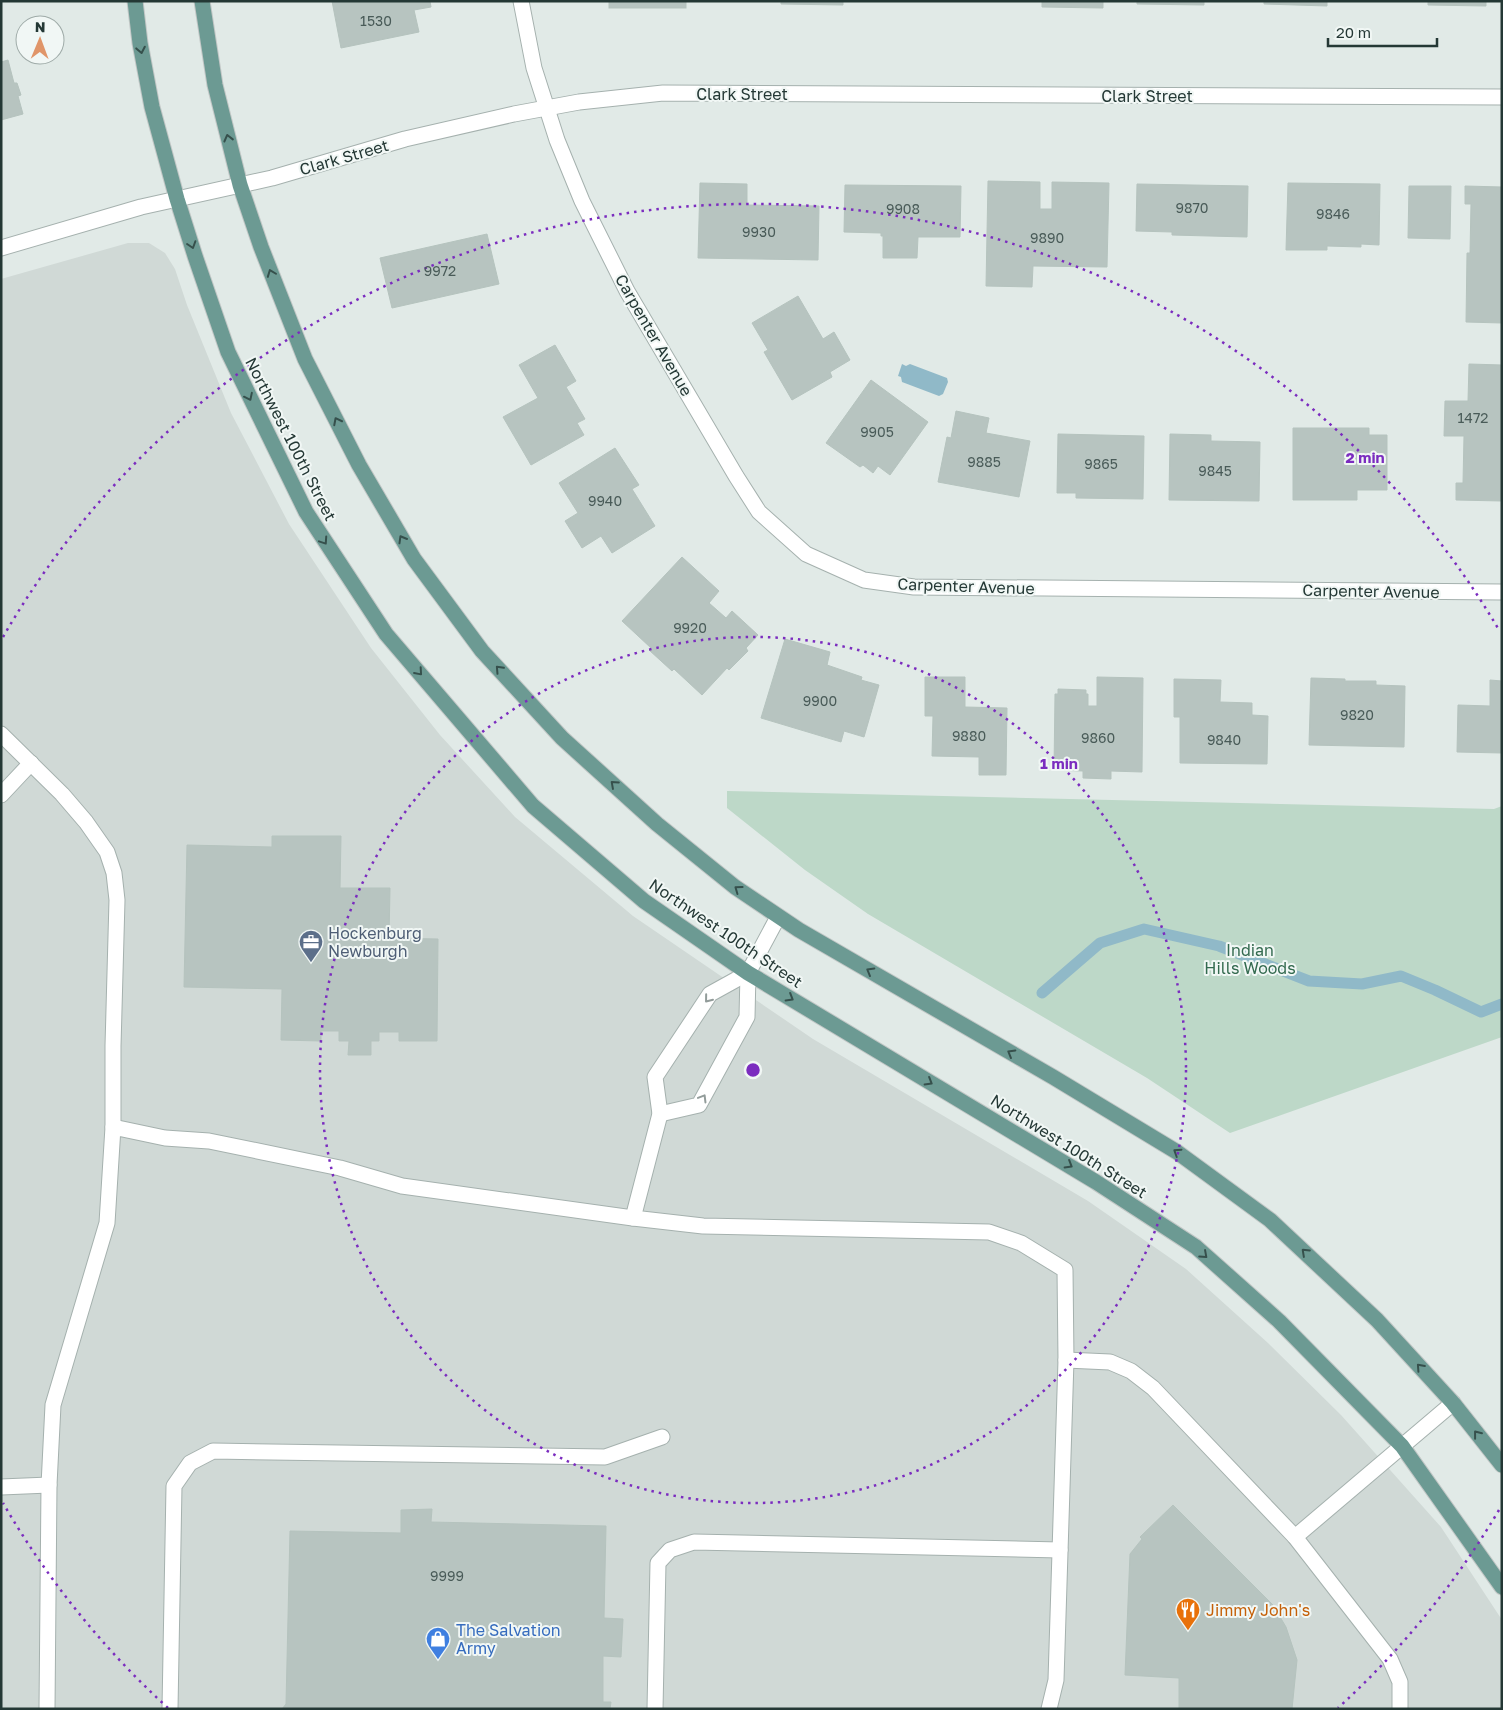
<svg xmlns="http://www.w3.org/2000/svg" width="1503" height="1710" viewBox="0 0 1503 1710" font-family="'Golos Text',sans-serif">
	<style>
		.built { fill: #d0d9d6 }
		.green { fill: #bdd8c8 }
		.water { fill: #90b9c8 }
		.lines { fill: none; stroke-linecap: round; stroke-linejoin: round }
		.stream { stroke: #90b9c8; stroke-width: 11 }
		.building { fill: #b7c4c0; stroke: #b5c3be }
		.minor-casing { stroke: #a5b1ae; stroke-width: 17 }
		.major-casing { stroke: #c2c7c6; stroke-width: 17 }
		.minor { stroke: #fff; stroke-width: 15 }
		.major { stroke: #6c9a93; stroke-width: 15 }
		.oneway { stroke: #36504c }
		.oneway2 { stroke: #929c9a }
		.ring { fill: none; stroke: #7b2cbf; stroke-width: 2.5; stroke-dasharray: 2.5 5 }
		.labels { text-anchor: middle; stroke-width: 4; stroke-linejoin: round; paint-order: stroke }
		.number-label { font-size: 14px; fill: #495b58 }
		.street-label { font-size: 16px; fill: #243835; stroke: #f1f7f5 }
		.service-label { font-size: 16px; fill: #4e5e75; stroke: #f1f7f5; text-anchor: start }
		.park-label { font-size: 16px; fill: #336a4f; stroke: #f1f7f5 }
		.food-label { font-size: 16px; fill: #c56008; stroke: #f1f7f5; text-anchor: start }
		.shop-label { font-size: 16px; fill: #366cbe; stroke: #f1f7f5; text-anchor: start }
		.centre { fill: #7b2cbf; stroke: #f1f7f5; stroke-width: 2.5 }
		.ring-label { font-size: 15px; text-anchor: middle; font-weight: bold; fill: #7b2cbf; stroke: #f1f7f5; stroke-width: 4; stroke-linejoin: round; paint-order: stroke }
	</style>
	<rect width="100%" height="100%" fill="#e1eae7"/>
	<path class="built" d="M 128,243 L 149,243 L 165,253 L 175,269 L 187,305 L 231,413 L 289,524 L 371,648 L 440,735 L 515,817 L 633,916 L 813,1039 L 1088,1201 L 1186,1269 L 1268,1343 L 1341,1415 L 1441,1527 L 1502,1620 L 1502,1709 L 1,1709 L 1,279 Z"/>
	<path class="green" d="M 727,791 L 1494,809 L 1502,806 L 1502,1037 L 1230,1133 L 1147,1078 L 868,914 L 805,870 L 727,808 Z"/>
	<path class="water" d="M 902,364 L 906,366 L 910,364 L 947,378 L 948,382 L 943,394 L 939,396 L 902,382 L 901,377 L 898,376 Z"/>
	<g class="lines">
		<path class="stream" d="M 1042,993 L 1100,943 L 1144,929 L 1219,946 L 1309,981 L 1362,984 L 1401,976 L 1435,990 L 1481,1012 L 1502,1004"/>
	</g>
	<g class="building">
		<path d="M 332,1 L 430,1 L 431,7 L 414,10 L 419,32 L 341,48 Z"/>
		<rect x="609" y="1" width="77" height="7"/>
		<path d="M 781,1 L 843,1 L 843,5 L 781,4 Z"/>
		<path d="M 1042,1 L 1103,1 L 1103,8 L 1042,7 Z"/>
		<path d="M 1137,1 L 1204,1 L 1204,5 L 1137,4 Z"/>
		<path d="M 1264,1 L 1327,1 L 1327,6 L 1264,4 Z"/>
		<path d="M 1428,1 L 1486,1 L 1486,6 L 1428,5 Z"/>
		<path d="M 8,60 L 14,83 L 17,83 L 21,95 L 18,96 L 23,114 L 1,120 L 1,62 Z"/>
		<path d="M 988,181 L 1040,182 L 1040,209 L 1052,209 L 1052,182 L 1109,183 L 1107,267 L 1033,266 L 1032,287 L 986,286 Z"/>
		<path d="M 700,183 L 747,184 L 747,205 L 819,206 L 818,260 L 698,258 Z"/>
		<path d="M 1288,183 L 1380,184 L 1379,245 L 1361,244 L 1361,247 L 1327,246 L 1327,250 L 1286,250 Z"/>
		<path d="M 1137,184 L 1248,186 L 1247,237 L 1172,235 L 1172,232 L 1136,231 Z"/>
		<path d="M 845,185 L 961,186 L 960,237 L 918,237 L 917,258 L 883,258 L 883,236 L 881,236 L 881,233 L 844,232 Z"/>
		<path d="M 1409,186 L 1451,186 L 1450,239 L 1408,238 Z"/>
		<path d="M 1465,186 L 1502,187 L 1502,323 L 1466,322 L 1467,253 L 1470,253 L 1471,204 L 1465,204 Z"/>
		<path d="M 487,234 L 499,284 L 392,308 L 380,258 Z"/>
		<path d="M 798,296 L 823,339 L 834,332 L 850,360 L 830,372 L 832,377 L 792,400 L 764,352 L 768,350 L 752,323 Z"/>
		<path d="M 555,345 L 576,381 L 566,387 L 585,419 L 577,423 L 584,435 L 531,465 L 503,417 L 538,398 L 519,365 Z"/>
		<path d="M 1469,364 L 1502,365 L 1502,501 L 1456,500 L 1456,483 L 1463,483 L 1464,436 L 1444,436 L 1445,401 L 1468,401 Z"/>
		<path d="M 871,380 L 928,422 L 890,475 L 878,466 L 873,473 L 863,465 L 860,467 L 826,443 Z"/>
		<path d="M 956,411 L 989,418 L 986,433 L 1030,441 L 1019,497 L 938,482 L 947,437 L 951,438 Z"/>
		<path d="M 1293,428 L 1369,428 L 1369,435 L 1387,435 L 1387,490 L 1357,490 L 1357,500 L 1293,500 Z"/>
		<path d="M 1058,434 L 1144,436 L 1143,499 L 1076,498 L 1076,493 L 1057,493 Z"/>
		<path d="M 1170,434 L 1211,435 L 1211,441 L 1260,442 L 1259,501 L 1169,500 Z"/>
		<path d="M 615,448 L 639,485 L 632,489 L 655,526 L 612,553 L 601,536 L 582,548 L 565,521 L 578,513 L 559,483 Z"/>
		<path d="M 682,557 L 719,591 L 709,603 L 726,618 L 732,611 L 758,635 L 746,648 L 748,651 L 729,670 L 727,668 L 702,695 L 674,669 L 672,671 L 649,650 L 651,648 L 622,621 Z"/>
		<path d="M 785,639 L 830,652 L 827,665 L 862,677 L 861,680 L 879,685 L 864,737 L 844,731 L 841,742 L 761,718 Z"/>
		<path d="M 925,677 L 965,677 L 965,707 L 1007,708 L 1006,775 L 979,775 L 979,757 L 932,756 L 933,716 L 925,716 Z"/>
		<path d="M 1097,677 L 1143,678 L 1142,772 L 1111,771 L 1111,779 L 1083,778 L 1083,771 L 1054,770 L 1055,694 L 1058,694 L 1058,689 L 1086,690 L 1086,694 L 1088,694 L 1088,706 L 1097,706 Z"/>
		<path d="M 1311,678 L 1345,679 L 1345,681 L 1376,681 L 1376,685 L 1405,686 L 1404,747 L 1309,745 Z"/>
		<path d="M 1174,679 L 1221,680 L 1220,702 L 1252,703 L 1252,715 L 1268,716 L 1267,764 L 1180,763 L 1180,717 L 1174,717 Z"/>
		<path d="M 1490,680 L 1502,681 L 1502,753 L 1457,752 L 1458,705 L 1490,706 Z"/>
		<path d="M 272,836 L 341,836 L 340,888 L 390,888 L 389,938 L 438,939 L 437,1041 L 399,1041 L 399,1032 L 379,1032 L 379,1041 L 371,1041 L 371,1055 L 348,1055 L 349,1041 L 339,1041 L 339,1031 L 321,1031 L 321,1041 L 281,1040 L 282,989 L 184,987 L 187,845 L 272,847 Z"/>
		<path d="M 1173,1505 L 1273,1605 L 1286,1627 L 1297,1660 L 1292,1709 L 1179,1709 L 1179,1678 L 1125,1675 L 1130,1554 L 1142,1539 L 1140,1537 Z"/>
		<path d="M 432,1509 L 431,1522 L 606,1526 L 604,1618 L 623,1619 L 621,1657 L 603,1656 L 603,1702 L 611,1702 L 610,1709 L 282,1709 L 286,1704 L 290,1531 L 401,1533 L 401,1510 Z"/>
	</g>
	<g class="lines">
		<defs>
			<g id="minor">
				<path d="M 521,1 L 534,68 L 557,140 L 582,201 L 627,291 L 736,476 L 759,512 L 806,554 L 864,580 L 914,587 L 1502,592"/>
				<path d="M 1,248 L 141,207 L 272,178 L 405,139 L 514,114 L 579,102 L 663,93 L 1502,97"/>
				<path d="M 1,734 L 62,794 L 86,822 L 107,852 L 114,873 L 117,900 L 113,1046 L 113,1127"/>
				<path d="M 1,795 L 31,763"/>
				<path d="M 660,1114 L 699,1105 L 747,1017 L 748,973 L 778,917"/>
				<path d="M 633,1218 L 660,1114 L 655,1077 L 710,994 L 748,973"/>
				<path d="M 1066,1360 L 1110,1362 L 1131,1371 L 1153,1388 L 1295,1537 L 1390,1659 L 1400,1682 L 1400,1709"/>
				<path d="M 1,1487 L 49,1485"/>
				<path d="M 1295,1537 L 1453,1403"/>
				<path d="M 47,1709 L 49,1485 L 53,1405 L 107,1223 L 113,1127 L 165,1138 L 209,1141 L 340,1168 L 402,1186 L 633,1218 L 703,1226 L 989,1232 L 1021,1243 L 1065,1270 L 1066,1360 L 1056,1680 L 1049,1709"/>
				<path d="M 170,1709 L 174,1486 L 190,1463 L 213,1451 L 605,1457 L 662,1437"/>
				<path d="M 655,1709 L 658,1563 L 670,1550 L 694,1542 L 1060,1550"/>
			</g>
			<g id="major">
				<path d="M 135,1 L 140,43 L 152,107 L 177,199 L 195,256 L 228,352 L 306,512 L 386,634 L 533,806 L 644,901 L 748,973 L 1096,1182 L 1196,1247 L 1279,1321 L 1402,1446 L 1502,1587"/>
				<path d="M 202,1 L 215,85 L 240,185 L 261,247 L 305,359 L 359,465 L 414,559 L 482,651 L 562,738 L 657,824 L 735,887 L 799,930 L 1053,1077 L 1177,1152 L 1270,1220 L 1377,1320 L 1453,1403 L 1502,1465"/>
			</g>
		</defs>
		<use href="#minor" class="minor-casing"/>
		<use href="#major" class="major-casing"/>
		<use href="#minor" class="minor"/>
		<use href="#major" class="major"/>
	</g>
	<defs><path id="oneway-chevron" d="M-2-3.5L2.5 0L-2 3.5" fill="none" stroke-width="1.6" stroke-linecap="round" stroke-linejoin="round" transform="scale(1.25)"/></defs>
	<g class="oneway">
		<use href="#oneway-chevron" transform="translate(141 50) rotate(79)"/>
		<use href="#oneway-chevron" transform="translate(228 138) rotate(-104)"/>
		<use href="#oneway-chevron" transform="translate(192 245) rotate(72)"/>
		<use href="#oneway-chevron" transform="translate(271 273) rotate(-111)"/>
		<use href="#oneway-chevron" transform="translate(249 397) rotate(64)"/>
		<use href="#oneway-chevron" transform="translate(337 421) rotate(-117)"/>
		<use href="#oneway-chevron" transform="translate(402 539) rotate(-120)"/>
		<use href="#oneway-chevron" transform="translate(324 541) rotate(56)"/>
		<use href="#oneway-chevron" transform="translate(499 669) rotate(-133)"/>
		<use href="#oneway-chevron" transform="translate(419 672) rotate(49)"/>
		<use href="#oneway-chevron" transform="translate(614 784) rotate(-138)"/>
		<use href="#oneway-chevron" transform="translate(738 889) rotate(-144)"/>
		<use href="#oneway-chevron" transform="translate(870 971) rotate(-150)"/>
		<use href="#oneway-chevron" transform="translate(790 998) rotate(31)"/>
		<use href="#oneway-chevron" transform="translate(1011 1053) rotate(-150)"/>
		<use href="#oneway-chevron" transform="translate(929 1082) rotate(31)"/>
		<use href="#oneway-chevron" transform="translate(1177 1152) rotate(-147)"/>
		<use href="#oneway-chevron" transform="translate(1069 1165) rotate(31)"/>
		<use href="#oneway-chevron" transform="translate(1305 1252) rotate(-137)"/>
		<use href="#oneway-chevron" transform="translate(1204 1255) rotate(42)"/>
		<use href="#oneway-chevron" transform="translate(1420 1367) rotate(-132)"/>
		<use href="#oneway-chevron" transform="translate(1477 1434) rotate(-128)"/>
	</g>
	<g class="oneway2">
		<use href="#oneway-chevron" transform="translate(708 999) rotate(129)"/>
		<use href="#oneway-chevron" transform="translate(703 1098) rotate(-59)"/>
	</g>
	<g class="ring">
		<circle cx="753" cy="1070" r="433"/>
		<path d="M1499 1510A866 866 0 0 1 1338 1708M168 1708A866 866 0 0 1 3 1503M3 637A866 866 0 0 1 1499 630"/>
	</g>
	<defs>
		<symbol id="office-pin" viewBox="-11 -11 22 30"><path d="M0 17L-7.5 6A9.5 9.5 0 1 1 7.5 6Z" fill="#5c6f8a" stroke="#f1f7f5"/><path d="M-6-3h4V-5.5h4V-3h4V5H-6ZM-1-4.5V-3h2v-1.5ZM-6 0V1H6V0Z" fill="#fff"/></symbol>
		<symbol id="restaurant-pin" viewBox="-11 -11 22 30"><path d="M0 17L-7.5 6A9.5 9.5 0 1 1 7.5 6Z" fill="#e8710a" stroke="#f1f7f5"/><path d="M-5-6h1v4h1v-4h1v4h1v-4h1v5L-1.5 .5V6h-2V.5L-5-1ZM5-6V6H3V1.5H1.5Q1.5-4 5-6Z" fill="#fff"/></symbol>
		<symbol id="shop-pin" viewBox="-11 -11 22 30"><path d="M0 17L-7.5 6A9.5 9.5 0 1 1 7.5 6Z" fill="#3f7fe0" stroke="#f1f7f5"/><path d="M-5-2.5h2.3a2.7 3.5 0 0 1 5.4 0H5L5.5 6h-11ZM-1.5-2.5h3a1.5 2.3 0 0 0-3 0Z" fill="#fff"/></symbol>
	</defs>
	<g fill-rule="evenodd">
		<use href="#office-pin" x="297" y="928" width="28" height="38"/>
		<use href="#restaurant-pin" x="1174" y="1596" width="28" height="38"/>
		<use href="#shop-pin" x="424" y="1625" width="28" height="38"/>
	</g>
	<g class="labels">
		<g class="number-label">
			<text x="376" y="26">1530</text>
			<text x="1192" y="213">9870</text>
			<text x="903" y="214">9908</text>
			<text x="1333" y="219">9846</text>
			<text x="759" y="237">9930</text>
			<text x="1047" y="243">9890</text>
			<text x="440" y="276">9972</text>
			<text x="1473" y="423">1472</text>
			<text x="877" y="437">9905</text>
			<text x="984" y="467">9885</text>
			<text x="1101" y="469">9865</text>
			<text x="1215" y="476">9845</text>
			<text x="605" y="506">9940</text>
			<text x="690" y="633">9920</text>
			<text x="820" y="706">9900</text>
			<text x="1357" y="720">9820</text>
			<text x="969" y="741">9880</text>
			<text x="1098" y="743">9860</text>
			<text x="1224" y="745">9840</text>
			<text x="447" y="1581">9999</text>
		</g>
		<g class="street-label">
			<text x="742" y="100">Clark Street</text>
			<text x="1147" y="102">Clark Street</text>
			<text transform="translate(344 157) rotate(-16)" y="6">Clark Street</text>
			<text transform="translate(654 335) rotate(60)" y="6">Carpenter Avenue</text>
			<text transform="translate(291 439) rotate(63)" y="6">Northwest 100th Street</text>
			<text transform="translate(966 586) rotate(2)" y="6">Carpenter Avenue</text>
			<text transform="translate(1371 591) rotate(1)" y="6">Carpenter Avenue</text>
			<text transform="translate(726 933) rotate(34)" y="6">Northwest 100th Street</text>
			<text transform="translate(1069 1146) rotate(32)" y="6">Northwest 100th Street</text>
		</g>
		<g class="service-label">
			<text x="328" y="939">Hockenburg<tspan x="328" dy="18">Newburgh</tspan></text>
		</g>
		<g class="park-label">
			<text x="1250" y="956">Indian<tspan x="1250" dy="18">Hills Woods</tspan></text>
		</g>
		<g class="food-label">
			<text x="1206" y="1616">Jimmy John's</text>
		</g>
		<g class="shop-label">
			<text x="456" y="1636">The Salvation<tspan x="456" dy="18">Army</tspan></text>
		</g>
	</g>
	<circle cx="753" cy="1070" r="8" class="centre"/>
	<g class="ring-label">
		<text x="1365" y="463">2 min</text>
		<text x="1059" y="769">1 min</text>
	</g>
	<rect width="1503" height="1710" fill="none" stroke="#243835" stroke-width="5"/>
	<g transform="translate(40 40) rotate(1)"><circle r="24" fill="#f1f7f5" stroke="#9faba8"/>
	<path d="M0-4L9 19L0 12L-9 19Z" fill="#e09569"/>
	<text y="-8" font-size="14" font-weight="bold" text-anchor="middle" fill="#243835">N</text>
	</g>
	<path d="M1328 38v8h109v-8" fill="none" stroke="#243835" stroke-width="2.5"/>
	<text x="1336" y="38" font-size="15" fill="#243835" stroke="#f1f7f5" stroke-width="4" paint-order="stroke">20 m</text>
</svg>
